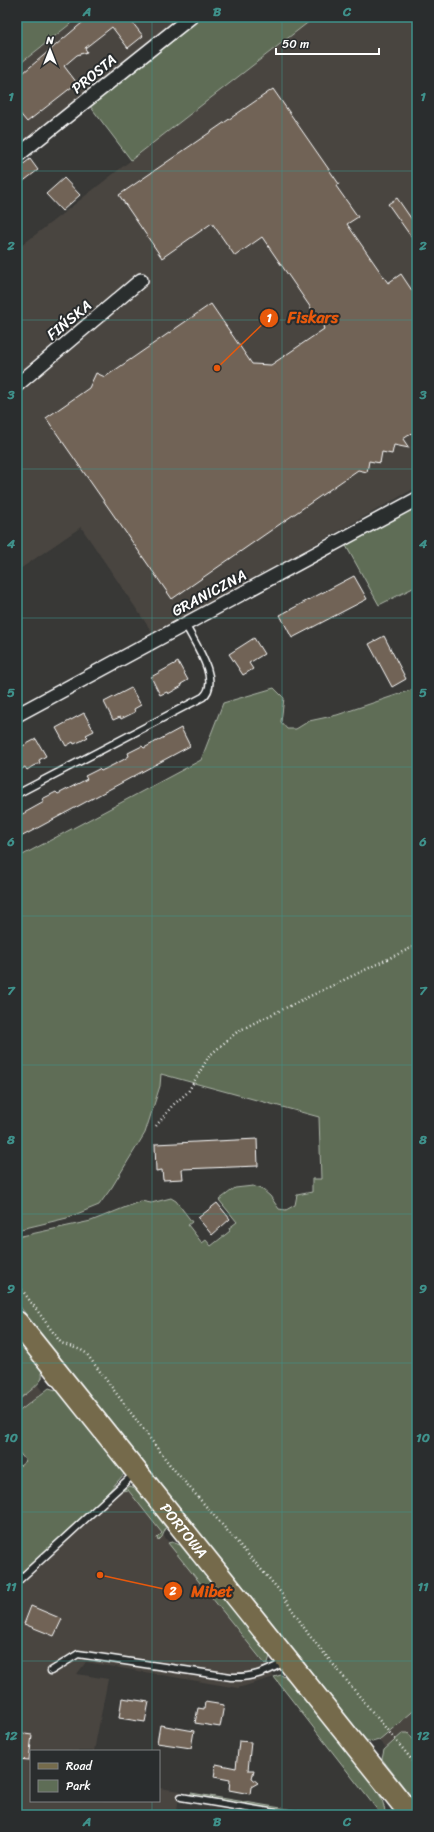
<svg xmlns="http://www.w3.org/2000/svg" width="434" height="1832" viewBox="0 0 434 1832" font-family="Sriracha,sans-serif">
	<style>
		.built { fill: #494540 }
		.green { fill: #5e6d56; stroke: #aeb6aa }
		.building { fill: #716457; stroke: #fff }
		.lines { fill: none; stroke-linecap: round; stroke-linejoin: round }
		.lane-casing { stroke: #fff; stroke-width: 9 }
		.street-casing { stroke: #fff; stroke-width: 16 }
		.primary-casing { stroke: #fff; stroke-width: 24 }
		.path { stroke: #fff; stroke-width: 2.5; stroke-dasharray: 1 3; stroke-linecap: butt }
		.lane { stroke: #2a2d2e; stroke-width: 6 }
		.street { stroke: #2a2d2e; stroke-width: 13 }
		.primary { stroke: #756b4b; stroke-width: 21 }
		.grid { fill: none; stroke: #3f918b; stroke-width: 1; stroke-opacity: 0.55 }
		.labels { text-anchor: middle; stroke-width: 4; stroke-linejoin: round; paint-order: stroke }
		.street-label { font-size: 15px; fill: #fff; stroke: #2a2d2e }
		.leader { fill: none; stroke: #e8590c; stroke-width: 1.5 }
		.callout-dot { fill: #e8590c; stroke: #2a2d2e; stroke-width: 1.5 }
		.mark-label { font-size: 12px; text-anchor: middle; font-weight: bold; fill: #fff }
		.callout-label { font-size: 16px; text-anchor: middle; font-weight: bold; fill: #e8590c; stroke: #2a2d2e; stroke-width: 4; stroke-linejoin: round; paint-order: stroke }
		.neatline { fill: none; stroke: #3f918b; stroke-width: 1.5 }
		.grid-label { font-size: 13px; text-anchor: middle; font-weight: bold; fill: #3f918b }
	</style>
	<rect width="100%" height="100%" fill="#383836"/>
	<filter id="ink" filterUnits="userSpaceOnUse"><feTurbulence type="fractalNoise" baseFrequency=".025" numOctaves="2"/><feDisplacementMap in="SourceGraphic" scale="8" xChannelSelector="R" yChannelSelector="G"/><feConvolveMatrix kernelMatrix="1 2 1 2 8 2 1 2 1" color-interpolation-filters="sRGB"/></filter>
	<g filter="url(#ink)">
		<g class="built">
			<path d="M 79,17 L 183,17 L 17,149 L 17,66 Z"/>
			<path d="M 315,17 L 417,17 L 417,487 L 154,635 L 81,527 L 17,571 L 17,249 Z"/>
			<path d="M 37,1384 L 43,1392 L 17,1413 L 17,1401 Z"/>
			<path d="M 128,1490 L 274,1677 L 238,1688 L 86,1662 L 77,1674 L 108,1679 L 94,1751 L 31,1751 L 31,1801 L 159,1801 L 159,1788 L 180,1791 L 176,1815 L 17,1815 L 17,1587 L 119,1492 Z"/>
			<path d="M 417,1706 L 417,1747 L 403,1733 L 386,1748 L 378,1740 Z"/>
		</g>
		<g class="green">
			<path d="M 17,17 L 79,17 L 17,66 Z"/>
			<path d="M 199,17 L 315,17 L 131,160 L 90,106 Z"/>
			<path d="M 417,506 L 417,586 L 379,605 L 345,544 Z"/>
			<path d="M 274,688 L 284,698 L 281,722 L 287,729 L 296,729 L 309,721 L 337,715 L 417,688 L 417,1708 L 379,1740 L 372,1742 L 366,1740 L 17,1303 L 17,1237 L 91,1221 L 141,1201 L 151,1203 L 171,1198 L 176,1201 L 192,1222 L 188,1225 L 202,1243 L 206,1240 L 211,1246 L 230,1231 L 229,1228 L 237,1222 L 219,1200 L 235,1188 L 253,1186 L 263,1190 L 270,1196 L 279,1209 L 286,1210 L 295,1205 L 297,1195 L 312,1192 L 312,1179 L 321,1179 L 319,1117 L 161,1074 L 160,1086 L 145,1133 L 112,1187 L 99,1205 L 67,1218 L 17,1230 L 17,858 L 201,760 L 223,703 Z"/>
			<path d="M 17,1339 C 24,1347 48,1370 41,1380 C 35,1388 25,1395 17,1401 Z"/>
			<path d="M 49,1388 L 59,1391 L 125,1473 L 103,1498 L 22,1572 L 17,1565 L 17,1463 L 20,1466 L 26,1461 L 17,1450 L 17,1413 Z"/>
			<path d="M 129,1486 L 136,1488 L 166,1528 L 162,1537 L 158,1541 L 157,1538 L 162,1533 L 128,1490 L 122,1491 Z"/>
			<path d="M 172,1542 L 180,1545 L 269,1653 L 270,1656 L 268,1663 L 265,1664 L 168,1543 Z"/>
			<path d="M 281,1675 L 288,1679 L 372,1783 L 382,1799 L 386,1815 L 372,1815 L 372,1813 L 379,1812 L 274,1677 Z"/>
			<path d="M 403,1733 L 408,1733 L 417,1744 L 417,1804 L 382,1759 L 384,1750 Z"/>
			<path d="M 191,1793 L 323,1815 L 306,1815 L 190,1796 Z"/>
		</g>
		<g class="building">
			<path d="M 89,17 L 128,17 L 143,36 L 128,48 L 112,27 L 85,48 L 87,52 L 77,55 L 64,66 L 77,83 L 27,122 L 17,110 L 17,78 Z"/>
			<path d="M 273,89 L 339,184 L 336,186 L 358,217 L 347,224 L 388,283 L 401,274 L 417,298 L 417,430 L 403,439 L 409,448 L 394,445 L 392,454 L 382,452 L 380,463 L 369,461 L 367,472 L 358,470 L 172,599 L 46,418 L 89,388 L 96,373 L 105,377 L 211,304 L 252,364 L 271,365 L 324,329 L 323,327 L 324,327 L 262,237 L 235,256 L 212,223 L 162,258 L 119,195 Z"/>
			<path d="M 30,159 L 38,170 L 17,186 L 17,169 Z"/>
			<path d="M 64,178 L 80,195 L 62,211 L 46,194 Z"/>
			<path d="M 397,198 L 417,227 L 417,245 L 388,204 Z"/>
			<path d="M 354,576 L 367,599 L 292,638 L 280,615 Z"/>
			<path d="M 384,636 L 406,679 L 392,687 L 369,644 Z"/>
			<path d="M 254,638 L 264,654 L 249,663 L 253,669 L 243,675 L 229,654 Z"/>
			<path d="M 178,662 L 188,680 L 181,684 L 182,686 L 168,694 L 167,692 L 160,695 L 151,677 Z"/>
			<path d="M 131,688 L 141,705 L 134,709 L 135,712 L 121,719 L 120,717 L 113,720 L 104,702 Z"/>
			<path d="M 84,713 L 94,731 L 86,735 L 88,737 L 81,741 L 74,744 L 73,742 L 66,746 L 56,728 Z"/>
			<path d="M 181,728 L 190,746 L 17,839 L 17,817 L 44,802 L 42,799 L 56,792 L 58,794 L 87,779 L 85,776 L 99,769 L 101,771 L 123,760 L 129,756 L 128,753 L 142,746 L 144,748 Z"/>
			<path d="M 36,739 L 46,756 L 39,760 L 40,763 L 33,766 L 27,770 L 25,767 L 17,772 L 17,749 Z"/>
			<path d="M 257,1139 L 258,1166 L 182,1169 L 183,1179 L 163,1180 L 162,1170 L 156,1171 L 155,1144 Z"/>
			<path d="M 217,1203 L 230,1219 L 212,1235 L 198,1218 Z"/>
			<path d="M 31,1606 L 62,1619 L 54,1636 L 24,1624 Z"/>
			<path d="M 122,1698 L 149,1702 L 145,1722 L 119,1718 Z"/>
			<path d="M 205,1702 L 224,1705 L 220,1727 L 195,1723 L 198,1708 L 204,1709 Z"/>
			<path d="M 160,1725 L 194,1731 L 191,1748 L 157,1743 Z"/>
			<path d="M 17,1733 L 32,1735 L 29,1760 L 17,1759 Z"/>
			<path d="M 239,1741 L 251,1742 L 248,1770 L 254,1770 L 252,1778 L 258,1783 L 251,1787 L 250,1794 L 229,1790 L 230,1780 L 214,1777 L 216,1764 L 236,1768 Z"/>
		</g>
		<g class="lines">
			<defs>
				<g id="lane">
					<path d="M 17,794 L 203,697 C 222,681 194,642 185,624"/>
					<path d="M 17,1582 L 134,1474"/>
					<path d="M 51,1671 L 78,1654 L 231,1677 C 252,1678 267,1672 284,1662"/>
					<path d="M 181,1797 L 288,1815"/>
				</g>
				<g id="street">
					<path d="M 17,156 L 191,17"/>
					<path d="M 17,385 L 141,280"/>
					<path d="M 17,715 L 417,499"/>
				</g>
				<g id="primary">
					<path id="s1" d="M 17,1322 L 411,1815"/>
				</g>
			</defs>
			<use href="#lane" class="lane-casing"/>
			<use href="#street" class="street-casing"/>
			<use href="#primary" class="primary-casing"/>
			<g class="path">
				<path d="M 156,1126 L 172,1106 L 188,1092 L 209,1056 L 237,1032 L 254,1023 L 417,945"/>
				<path d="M 17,1283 L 61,1343 L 81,1350 L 86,1353 L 170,1465 L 279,1590 L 309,1635 L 417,1766"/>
			</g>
			<use href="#lane" class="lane"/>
			<use href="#street" class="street"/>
			<use href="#primary" class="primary"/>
		</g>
	</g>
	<path class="grid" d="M 152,17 L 152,1751M 282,17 L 282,1815M 17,171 L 417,171M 17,320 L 417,320M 17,469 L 417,469M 17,618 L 417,618M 17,767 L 417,767M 17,916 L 417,916M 17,1065 L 417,1065M 17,1214 L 417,1214M 17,1363 L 417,1363M 17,1512 L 417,1512M 17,1661 L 417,1661M 152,1801 L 152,1815"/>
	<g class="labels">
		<g class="street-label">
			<text transform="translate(94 74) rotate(-39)" y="5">PROSTA</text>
			<text transform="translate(69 320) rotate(-40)" y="5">FIŃSKA</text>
			<text transform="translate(209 593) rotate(-28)" y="5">GRANICZNA</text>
			<text dy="5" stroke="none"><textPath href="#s1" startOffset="267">PORTOWA</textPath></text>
		</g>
	</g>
	<path class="leader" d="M217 368L269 318M100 1575L173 1591"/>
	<g class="callout-dot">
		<circle cx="217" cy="368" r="4"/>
		<circle cx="100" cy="1575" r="4"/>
		<circle cx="269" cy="318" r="10"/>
		<circle cx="173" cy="1591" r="10"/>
	</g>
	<g class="mark-label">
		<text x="269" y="322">1</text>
		<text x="173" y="1595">2</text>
	</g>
	<g class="callout-label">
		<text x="313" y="323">Fiskars</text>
		<text x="212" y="1597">Mibet</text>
	</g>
	<rect width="434" height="1832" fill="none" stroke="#2a2d2e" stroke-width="44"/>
	<rect x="30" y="1750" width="130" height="52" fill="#2a2d2e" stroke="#7f8182"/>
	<rect x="38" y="1763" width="20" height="6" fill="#756b4b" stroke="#7f8182"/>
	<text x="66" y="1770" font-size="12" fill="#ffffff">Road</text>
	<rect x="38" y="1780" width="20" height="12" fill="#5e6d56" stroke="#7f8182"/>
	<text x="66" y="1790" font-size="12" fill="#ffffff">Park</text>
	<g transform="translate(50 50)" stroke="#2a2d2e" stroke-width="3" paint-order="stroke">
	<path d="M0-3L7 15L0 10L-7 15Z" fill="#ffffff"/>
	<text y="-6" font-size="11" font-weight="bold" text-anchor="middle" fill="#ffffff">N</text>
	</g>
	<path d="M276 48v6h103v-6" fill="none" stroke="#ffffff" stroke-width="2"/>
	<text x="282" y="48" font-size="12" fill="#ffffff" stroke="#2a2d2e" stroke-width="3" paint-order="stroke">50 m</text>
	<rect x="22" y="22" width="390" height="1788" class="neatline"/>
	<g class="grid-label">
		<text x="87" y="16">A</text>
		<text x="217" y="16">B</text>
		<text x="347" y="16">C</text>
		<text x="11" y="101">1</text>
		<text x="423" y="101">1</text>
		<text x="11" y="250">2</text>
		<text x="423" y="250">2</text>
		<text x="11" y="399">3</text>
		<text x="423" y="399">3</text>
		<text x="11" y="548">4</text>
		<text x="423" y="548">4</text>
		<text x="11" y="697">5</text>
		<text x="423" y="697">5</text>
		<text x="11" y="846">6</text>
		<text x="423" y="846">6</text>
		<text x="11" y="995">7</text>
		<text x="423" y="995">7</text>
		<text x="11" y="1144">8</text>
		<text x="423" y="1144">8</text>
		<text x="11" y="1293">9</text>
		<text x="423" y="1293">9</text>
		<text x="11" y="1442">10</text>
		<text x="423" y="1442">10</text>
		<text x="11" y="1591">11</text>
		<text x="423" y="1591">11</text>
		<text x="11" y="1740">12</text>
		<text x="423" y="1740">12</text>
		<text x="87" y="1826">A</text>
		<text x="217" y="1826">B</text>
		<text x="347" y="1826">C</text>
	</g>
</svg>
